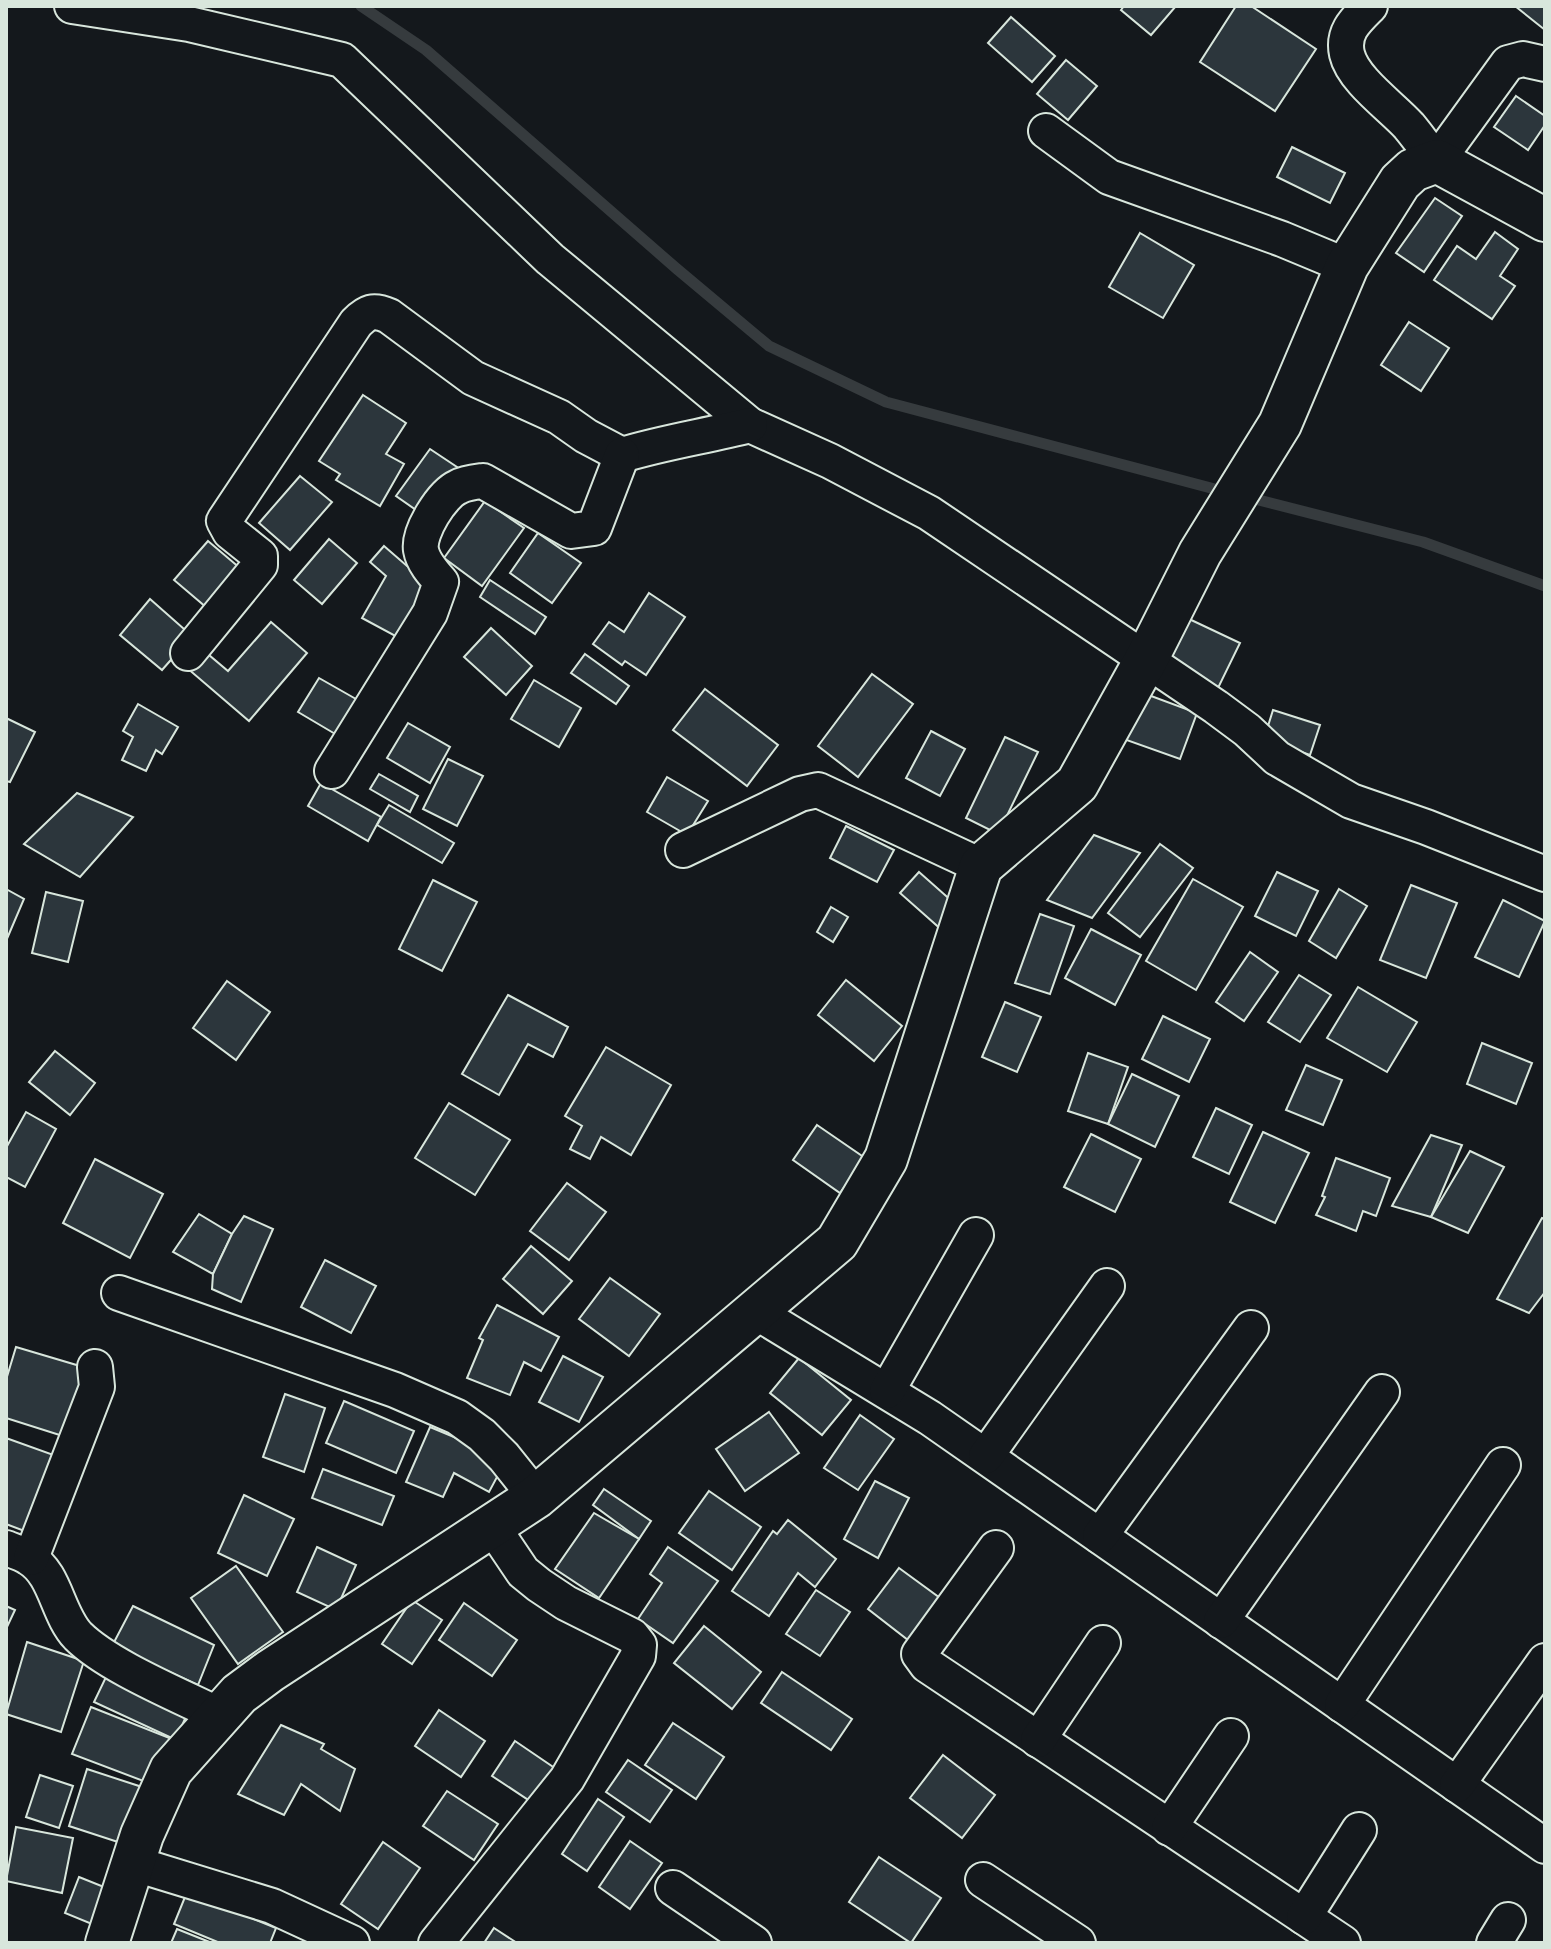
<svg xmlns="http://www.w3.org/2000/svg" width="1551" height="1949" viewBox="0 0 1551 1949" font-family="'PT Sans',sans-serif">
	<style>
		.lines { fill: none; stroke-linecap: round; stroke-linejoin: round }
		.stream { stroke: #363b3e; stroke-width: 11 }
		.building { fill: #2c363c; stroke: #d8e6dc; stroke-width: 2 }
		.minor-casing { stroke: #d8e6dc; stroke-width: 38 }
		.tertiary-casing { stroke: #d8e6dc; stroke-width: 46 }
		.minor { stroke: #14181c; stroke-width: 34 }
		.tertiary { stroke: #14181c; stroke-width: 42 }
	</style>
	<rect width="100%" height="100%" fill="#14181c"/>
	<g class="lines">
		<g class="stream">
			<path d="M 361,6 L 426,50 L 677,269 L 769,346 L 886,402 L 1226,492"/>
			<path d="M 1243,496 L 1423,542 L 1545,586"/>
		</g>
	</g>
	<g class="building">
		<path d="M 1124,6 L 1176,6 L 1151,35 L 1121,10 Z"/>
		<path d="M 1236,6 L 1251,6 L 1316,49 L 1275,111 L 1200,62 Z"/>
		<path d="M 1515,6 L 1545,6 L 1545,30 Z"/>
		<path d="M 1011,17 L 1055,56 L 1032,82 L 988,43 Z"/>
		<path d="M 1066,60 L 1097,86 L 1068,120 L 1037,94 Z"/>
		<path d="M 1516,96 L 1545,116 L 1545,125 L 1528,150 L 1494,127 Z"/>
		<path d="M 1292,147 L 1345,173 L 1330,203 L 1277,177 Z"/>
		<path d="M 1435,198 L 1462,216 L 1424,272 L 1396,253 Z"/>
		<path d="M 1495,232 L 1518,249 L 1500,276 L 1515,286 L 1492,319 L 1434,280 L 1457,246 L 1476,259 Z"/>
		<path d="M 1140,233 L 1194,265 L 1163,318 L 1109,287 Z"/>
		<path d="M 1409,322 L 1449,348 L 1421,391 L 1381,365 Z"/>
		<path d="M 363,395 L 406,423 L 386,454 L 404,464 L 380,506 L 336,480 L 340,474 L 319,461 Z"/>
		<path d="M 430,449 L 460,469 L 426,517 L 396,496 Z"/>
		<path d="M 300,476 L 332,502 L 290,550 L 259,523 Z"/>
		<path d="M 485,501 L 524,528 L 482,586 L 444,558 Z"/>
		<path d="M 538,533 L 581,563 L 552,603 L 510,573 Z"/>
		<path d="M 329,539 L 357,563 L 322,604 L 294,580 Z"/>
		<path d="M 208,541 L 247,574 L 213,613 L 174,580 Z"/>
		<path d="M 384,546 L 407,566 L 432,580 L 399,638 L 362,618 L 386,576 L 370,562 Z"/>
		<path d="M 490,580 L 546,617 L 535,634 L 480,597 Z"/>
		<path d="M 649,593 L 685,617 L 646,675 L 625,661 L 622,665 L 593,644 L 609,622 L 624,632 Z"/>
		<path d="M 150,599 L 192,636 L 162,670 L 120,635 Z"/>
		<path d="M 1187,618 L 1240,643 L 1218,688 L 1165,663 Z"/>
		<path d="M 271,622 L 307,653 L 249,721 L 187,668 L 203,650 L 228,671 Z"/>
		<path d="M 491,628 L 532,666 L 506,695 L 464,657 Z"/>
		<path d="M 585,654 L 629,686 L 616,704 L 571,673 Z"/>
		<path d="M 872,674 L 913,704 L 858,777 L 818,746 Z"/>
		<path d="M 319,678 L 363,703 L 342,738 L 298,712 Z"/>
		<path d="M 534,680 L 581,708 L 559,747 L 511,719 Z"/>
		<path d="M 705,689 L 778,745 L 747,786 L 673,730 Z"/>
		<path d="M 1135,690 L 1197,713 L 1180,759 L 1118,737 Z"/>
		<path d="M 138,704 L 178,727 L 162,754 L 156,750 L 146,771 L 122,760 L 133,737 L 123,731 Z"/>
		<path d="M 1273,710 L 1320,725 L 1310,755 L 1264,739 Z"/>
		<path d="M 6,718 L 35,732 L 10,782 L 6,781 Z"/>
		<path d="M 408,723 L 450,747 L 430,783 L 387,758 Z"/>
		<path d="M 931,731 L 965,749 L 940,796 L 906,778 Z"/>
		<path d="M 1005,737 L 1038,752 L 998,834 L 966,818 Z"/>
		<path d="M 448,759 L 483,776 L 457,826 L 423,809 Z"/>
		<path d="M 379,774 L 418,796 L 410,812 L 370,789 Z"/>
		<path d="M 667,777 L 708,801 L 687,835 L 647,812 Z"/>
		<path d="M 321,783 L 381,817 L 368,841 L 308,806 Z"/>
		<path d="M 77,793 L 133,817 L 80,877 L 24,844 Z"/>
		<path d="M 389,805 L 454,843 L 442,863 L 377,825 Z"/>
		<path d="M 846,826 L 894,850 L 877,882 L 830,858 Z"/>
		<path d="M 1094,835 L 1140,853 L 1092,918 L 1047,900 Z"/>
		<path d="M 1160,844 L 1193,868 L 1140,937 L 1108,913 Z"/>
		<path d="M 919,872 L 971,918 L 952,939 L 900,893 Z"/>
		<path d="M 1277,872 L 1318,891 L 1296,936 L 1255,916 Z"/>
		<path d="M 1193,879 L 1243,907 L 1196,990 L 1146,961 Z"/>
		<path d="M 433,880 L 477,902 L 442,971 L 399,949 Z"/>
		<path d="M 1411,885 L 1457,903 L 1426,978 L 1380,960 Z"/>
		<path d="M 6,889 L 24,899 L 6,941 Z"/>
		<path d="M 1339,889 L 1367,906 L 1336,958 L 1309,941 Z"/>
		<path d="M 46,892 L 83,901 L 68,962 L 32,953 Z"/>
		<path d="M 1503,900 L 1545,921 L 1519,977 L 1475,957 Z"/>
		<path d="M 831,907 L 848,917 L 833,942 L 817,932 Z"/>
		<path d="M 1040,914 L 1074,926 L 1050,994 L 1015,983 Z"/>
		<path d="M 1091,929 L 1141,955 L 1115,1005 L 1065,978 Z"/>
		<path d="M 1250,952 L 1278,972 L 1244,1021 L 1216,1002 Z"/>
		<path d="M 1299,975 L 1331,995 L 1300,1042 L 1268,1022 Z"/>
		<path d="M 846,980 L 902,1026 L 874,1061 L 818,1015 Z"/>
		<path d="M 227,981 L 270,1012 L 236,1060 L 193,1028 Z"/>
		<path d="M 1358,987 L 1417,1022 L 1387,1072 L 1327,1038 Z"/>
		<path d="M 508,995 L 568,1027 L 553,1057 L 528,1044 L 499,1095 L 462,1074 Z"/>
		<path d="M 1005,1002 L 1041,1017 L 1017,1072 L 982,1057 Z"/>
		<path d="M 1163,1016 L 1210,1039 L 1189,1082 L 1142,1059 Z"/>
		<path d="M 1482,1043 L 1532,1063 L 1516,1104 L 1467,1084 Z"/>
		<path d="M 606,1047 L 671,1085 L 631,1155 L 601,1137 L 590,1159 L 570,1149 L 582,1126 L 565,1116 Z"/>
		<path d="M 55,1051 L 95,1083 L 70,1115 L 29,1082 Z"/>
		<path d="M 1088,1053 L 1128,1067 L 1108,1124 L 1068,1111 Z"/>
		<path d="M 1306,1065 L 1342,1080 L 1323,1125 L 1286,1110 Z"/>
		<path d="M 1132,1074 L 1179,1096 L 1155,1147 L 1108,1124 Z"/>
		<path d="M 449,1103 L 510,1140 L 475,1195 L 415,1158 Z"/>
		<path d="M 1216,1108 L 1252,1125 L 1229,1174 L 1193,1157 Z"/>
		<path d="M 26,1112 L 56,1129 L 25,1187 L 6,1177 L 6,1148 Z"/>
		<path d="M 817,1125 L 865,1158 L 840,1193 L 793,1160 Z"/>
		<path d="M 1263,1132 L 1309,1153 L 1275,1223 L 1230,1202 Z"/>
		<path d="M 1091,1134 L 1141,1159 L 1115,1212 L 1064,1187 Z"/>
		<path d="M 1431,1135 L 1462,1145 L 1431,1217 L 1392,1206 Z"/>
		<path d="M 1470,1151 L 1504,1167 L 1468,1233 L 1431,1217 Z"/>
		<path d="M 1336,1158 L 1390,1178 L 1376,1216 L 1363,1211 L 1356,1231 L 1316,1215 L 1325,1197 L 1322,1196 Z"/>
		<path d="M 95,1159 L 163,1194 L 130,1258 L 63,1223 Z"/>
		<path d="M 567,1183 L 606,1212 L 569,1260 L 530,1231 Z"/>
		<path d="M 199,1214 L 232,1234 L 213,1274 L 173,1252 Z"/>
		<path d="M 244,1216 L 273,1229 L 241,1302 L 212,1289 L 213,1274 L 232,1234 Z"/>
		<path d="M 1542,1218 L 1545,1219 L 1545,1292 L 1529,1313 L 1497,1299 Z"/>
		<path d="M 531,1246 L 572,1281 L 543,1314 L 503,1279 Z"/>
		<path d="M 325,1260 L 376,1286 L 351,1333 L 301,1307 Z"/>
		<path d="M 610,1278 L 660,1314 L 629,1356 L 579,1319 Z"/>
		<path d="M 497,1305 L 559,1337 L 541,1371 L 524,1362 L 510,1395 L 467,1378 L 483,1340 L 479,1338 Z"/>
		<path d="M 16,1347 L 90,1369 L 69,1438 L 6,1418 L 6,1380 Z"/>
		<path d="M 563,1356 L 603,1377 L 579,1422 L 539,1402 Z"/>
		<path d="M 799,1358 L 851,1400 L 822,1435 L 770,1393 Z"/>
		<path d="M 285,1394 L 325,1408 L 304,1472 L 263,1457 Z"/>
		<path d="M 344,1401 L 414,1431 L 396,1473 L 326,1443 Z"/>
		<path d="M 769,1412 L 799,1453 L 745,1491 L 716,1449 Z"/>
		<path d="M 860,1415 L 894,1439 L 858,1490 L 824,1468 Z"/>
		<path d="M 430,1427 L 466,1442 L 504,1464 L 489,1492 L 454,1473 L 443,1497 L 406,1482 Z"/>
		<path d="M 6,1438 L 62,1458 L 35,1535 L 6,1524 Z"/>
		<path d="M 323,1469 L 394,1496 L 382,1525 L 312,1498 Z"/>
		<path d="M 875,1481 L 909,1498 L 878,1558 L 844,1539 Z"/>
		<path d="M 604,1489 L 651,1521 L 639,1539 L 593,1505 Z"/>
		<path d="M 709,1491 L 761,1527 L 732,1570 L 679,1533 Z"/>
		<path d="M 244,1495 L 294,1519 L 267,1576 L 218,1553 Z"/>
		<path d="M 594,1513 L 639,1539 L 599,1598 L 555,1569 Z"/>
		<path d="M 788,1520 L 836,1559 L 815,1587 L 798,1573 L 769,1616 L 732,1591 L 773,1531 L 777,1534 Z"/>
		<path d="M 317,1547 L 356,1565 L 336,1610 L 297,1592 Z"/>
		<path d="M 668,1547 L 718,1581 L 673,1643 L 638,1619 L 662,1583 L 650,1574 Z"/>
		<path d="M 236,1566 L 283,1632 L 238,1664 L 191,1598 Z"/>
		<path d="M 899,1568 L 940,1598 L 908,1640 L 868,1609 Z"/>
		<path d="M 816,1590 L 850,1612 L 820,1656 L 786,1634 Z"/>
		<path d="M 412,1600 L 442,1620 L 412,1664 L 382,1644 Z"/>
		<path d="M 464,1603 L 517,1640 L 492,1676 L 439,1640 Z"/>
		<path d="M 6,1606 L 15,1610 L 6,1629 Z"/>
		<path d="M 133,1606 L 214,1645 L 198,1685 L 112,1646 Z"/>
		<path d="M 704,1626 L 761,1672 L 732,1709 L 674,1663 Z"/>
		<path d="M 27,1642 L 84,1661 L 61,1732 L 6,1714 Z"/>
		<path d="M 782,1672 L 852,1719 L 831,1750 L 761,1703 Z"/>
		<path d="M 106,1677 L 187,1714 L 176,1740 L 94,1702 Z"/>
		<path d="M 91,1707 L 172,1739 L 154,1785 L 72,1754 Z"/>
		<path d="M 439,1710 L 485,1741 L 461,1777 L 415,1746 Z"/>
		<path d="M 673,1723 L 724,1757 L 696,1799 L 645,1765 Z"/>
		<path d="M 281,1725 L 324,1744 L 321,1749 L 355,1769 L 340,1811 L 301,1784 L 284,1815 L 238,1794 Z"/>
		<path d="M 515,1741 L 562,1773 L 539,1807 L 492,1776 Z"/>
		<path d="M 943,1755 L 995,1795 L 962,1838 L 910,1798 Z"/>
		<path d="M 628,1760 L 672,1790 L 650,1822 L 606,1792 Z"/>
		<path d="M 87,1769 L 142,1787 L 124,1844 L 69,1826 Z"/>
		<path d="M 40,1775 L 73,1786 L 59,1828 L 26,1817 Z"/>
		<path d="M 447,1791 L 498,1824 L 474,1860 L 423,1826 Z"/>
		<path d="M 598,1799 L 624,1817 L 587,1871 L 562,1854 Z"/>
		<path d="M 16,1827 L 73,1838 L 62,1893 L 6,1881 Z"/>
		<path d="M 630,1841 L 662,1863 L 630,1909 L 599,1887 Z"/>
		<path d="M 383,1842 L 420,1868 L 378,1929 L 341,1904 Z"/>
		<path d="M 879,1857 L 941,1898 L 911,1943 L 849,1902 Z"/>
		<path d="M 79,1877 L 119,1893 L 104,1929 L 65,1913 Z"/>
		<path d="M 187,1892 L 276,1928 L 270,1943 L 220,1943 L 174,1924 Z"/>
		<path d="M 494,1928 L 517,1943 L 484,1943 Z"/>
		<path d="M 177,1929 L 212,1943 L 171,1943 Z"/>
	</g>
	<g class="lines">
		<defs>
			<g id="minor">
				<path d="M 72,6 L 189,24 L 342,60 L 550,259 L 750,425 L 830,461 L 929,513 L 1216,707 L 1247,730 L 1277,758 L 1351,801 L 1426,827 L 1545,874"/>
				<path d="M 1370,6 C 1356,20 1342,32 1347,54 C 1353,80 1392,107 1409,126 C 1419,138 1427,150 1437,161 L 1508,63 L 1523,59 L 1545,64"/>
				<path d="M 1046,131 L 1109,177 L 1282,239 L 1347,266"/>
				<path d="M 188,653 L 260,565 L 260,556 L 230,532 L 224,521 L 356,323 C 367,312 373,309 389,316 L 473,378 L 559,417 L 586,436 L 622,455 C 664,442 707,436 750,425"/>
				<path d="M 332,771 L 430,613 L 441,582 C 433,573 423,562 421,550 C 418,532 442,494 458,487 C 465,483 475,482 483,481 L 571,531 L 594,528 L 622,455"/>
				<path d="M 683,850 L 800,794 L 818,790 L 981,866"/>
				<path d="M 119,1293 L 395,1390 L 457,1417 L 482,1435 L 504,1457 L 536,1497"/>
				<path d="M 756,1312 L 930,1418 L 1545,1846"/>
				<path d="M 887,1391 L 976,1235"/>
				<path d="M 986,1456 L 1107,1286"/>
				<path d="M 1100,1536 L 1251,1328"/>
				<path d="M 6,1548 C 13,1551 22,1553 29,1558 C 56,1574 57,1614 78,1636 C 108,1666 179,1695 219,1715"/>
				<path d="M 996,1548 L 919,1654 L 927,1665 L 1343,1943"/>
				<path d="M 31,1558 L 97,1387 L 95,1367"/>
				<path d="M 1221,1621 L 1382,1392"/>
				<path d="M 1342,1705 L 1503,1465"/>
				<path d="M 1038,1740 L 1103,1643"/>
				<path d="M 1457,1785 L 1545,1661"/>
				<path d="M 1169,1828 L 1231,1736"/>
				<path d="M 132,1863 L 272,1906 L 352,1943"/>
				<path d="M 983,1880 L 1078,1943"/>
				<path d="M 673,1888 L 754,1943"/>
				<path d="M 1304,1917 L 1359,1830"/>
				<path d="M 436,1943 L 567,1779 L 638,1656 L 639,1645 L 632,1636 L 566,1603 L 539,1585 L 523,1572 L 492,1526"/>
				<path d="M 1494,1943 L 1508,1920"/>
			</g>
			<path id="tertiary" d="M 107,1943 L 142,1835 L 171,1770 L 239,1694 L 270,1671 L 536,1497 L 837,1242 L 886,1159 L 981,866 L 1077,784 L 1147,658 L 1200,553 L 1280,424 L 1347,266 L 1400,182 L 1413,170 L 1437,161 L 1545,220"/>
		</defs>
		<use href="#minor" class="minor-casing"/>
		<use href="#tertiary" class="tertiary-casing"/>
		<use href="#minor" class="minor"/>
		<use href="#tertiary" class="tertiary"/>
	</g>
	<rect width="1551" height="1949" fill="none" stroke="#d8e6dc" stroke-width="16"/>
</svg>
